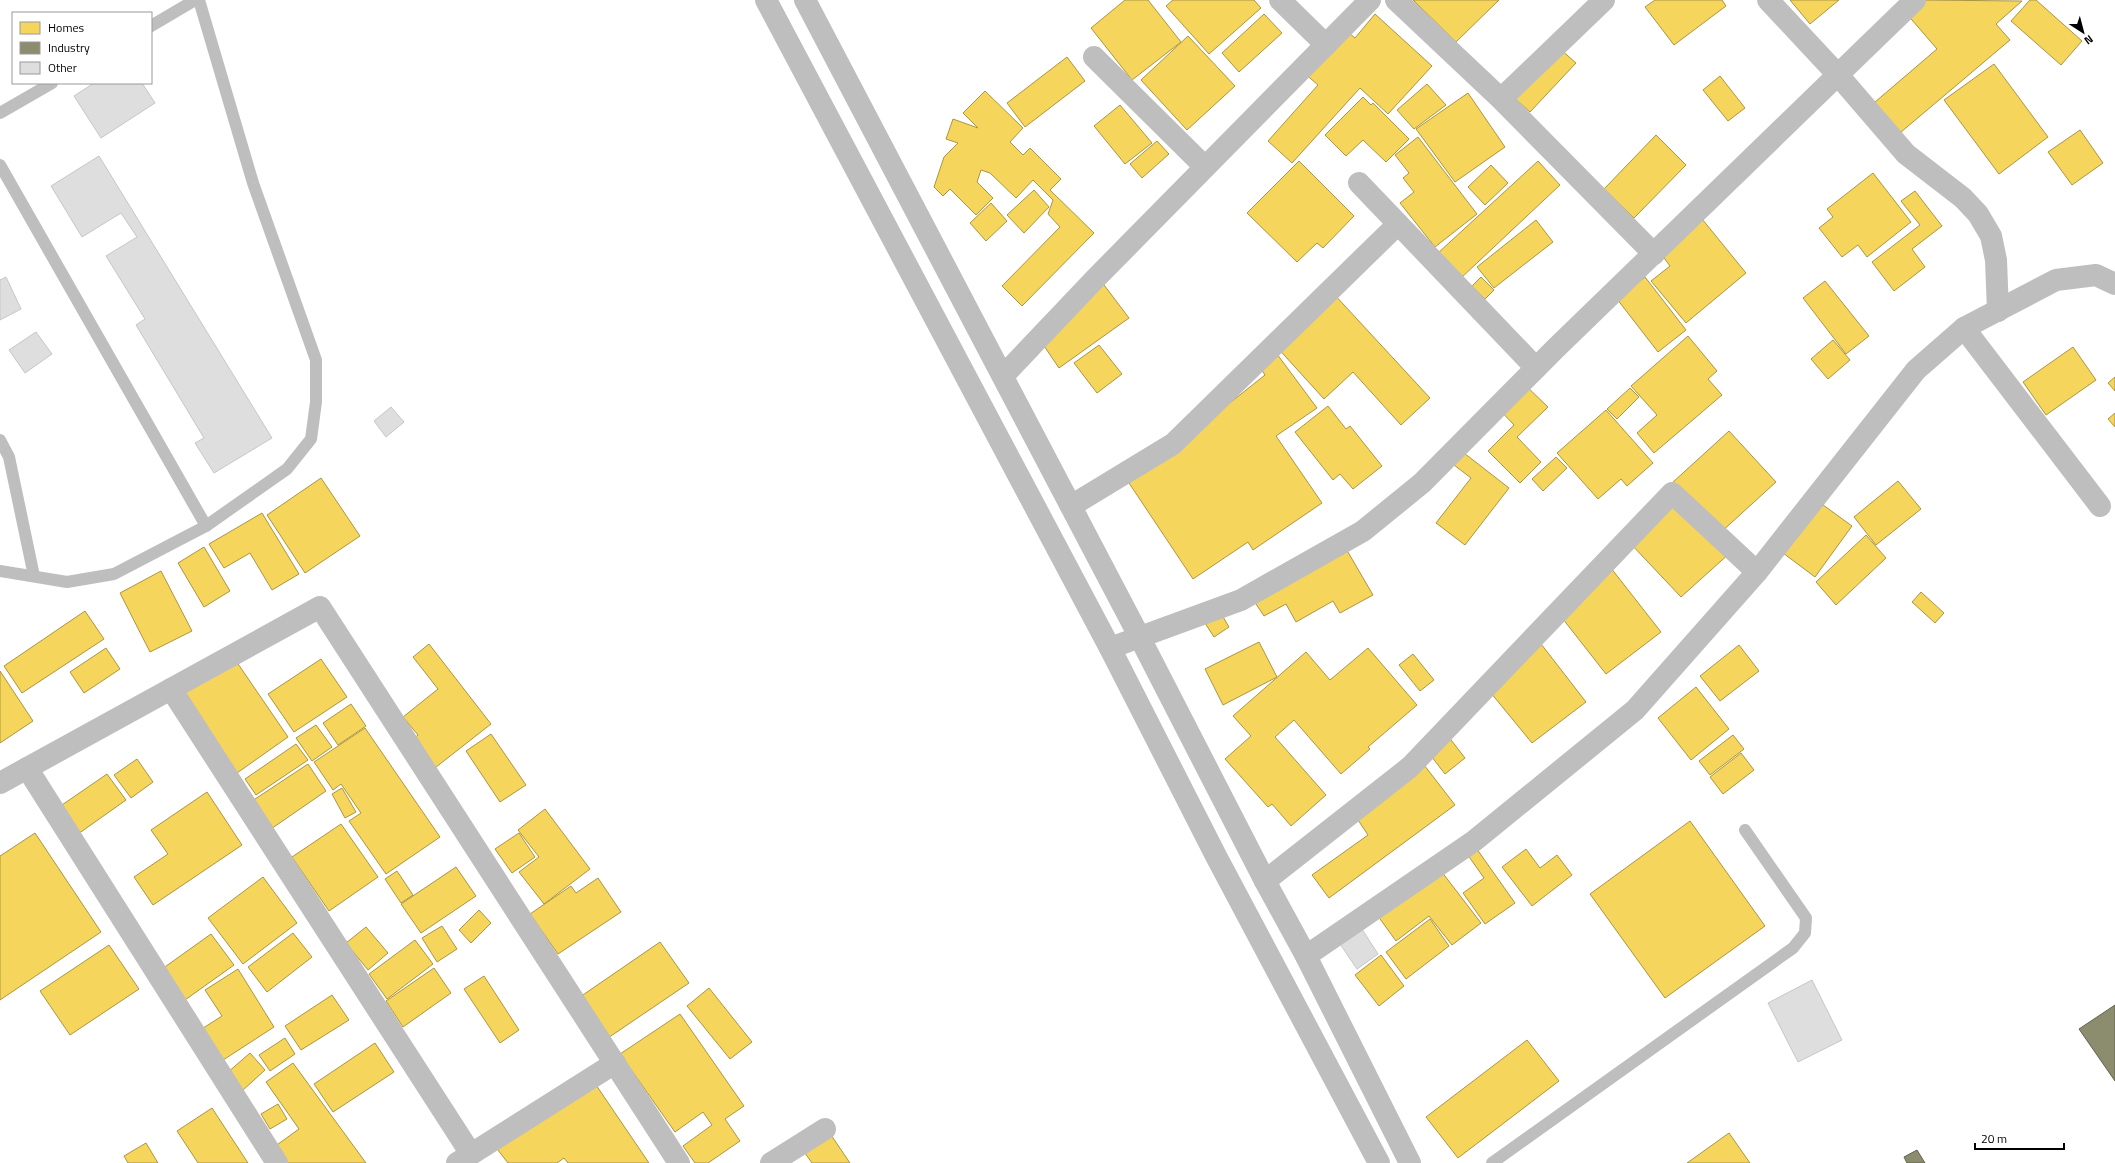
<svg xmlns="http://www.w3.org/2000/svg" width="2115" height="1163" viewBox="0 0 2115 1163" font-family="'Titillium Web',sans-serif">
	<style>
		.homes { fill: #f6d55c; stroke: #ac9540 }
		.industry { fill: #8c8c6e; stroke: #62624d }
		.building { fill: #dedede; stroke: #c6c6c6 }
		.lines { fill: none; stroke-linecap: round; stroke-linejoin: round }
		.service { stroke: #bebebe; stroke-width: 12 }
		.minor { stroke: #bebebe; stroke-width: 22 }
		.tertiary { stroke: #bebebe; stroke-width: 22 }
	</style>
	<rect width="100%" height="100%" fill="#fff"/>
	<g class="homes">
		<path d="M 1125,0 L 1148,0 L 1181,42 L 1132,80 L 1091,28 Z"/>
		<path d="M 1173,0 L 1254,0 L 1261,8 L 1209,54 L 1166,6 Z"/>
		<path d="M 1413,0 L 1499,0 L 1456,42 Z"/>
		<path d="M 1655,0 L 1722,0 L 1726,6 L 1674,45 L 1645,7 Z"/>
		<path d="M 1790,0 L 1839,0 L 1810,24 Z"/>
		<path d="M 1919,0 L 2022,1 L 1996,24 L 2010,40 L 1894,138 L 1868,108 L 1937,49 L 1906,13 Z"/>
		<path d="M 2030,0 L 2036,0 L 2082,41 L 2061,65 L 2011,21 Z"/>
		<path d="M 1264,14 L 1282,33 L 1239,72 L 1222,53 Z"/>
		<path d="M 1375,14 L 1432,66 L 1388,114 L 1360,88 L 1292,163 L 1268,141 L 1318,85 L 1303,72 L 1344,29 L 1355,38 Z"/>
		<path d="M 1188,36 L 1235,86 L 1187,130 L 1141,80 Z"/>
		<path d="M 1559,48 L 1576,63 L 1530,112 L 1510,94 Z"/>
		<path d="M 1067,57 L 1085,81 L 1025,127 L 1007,103 Z"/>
		<path d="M 1994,64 L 2048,137 L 1999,174 L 1944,100 Z"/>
		<path d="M 1720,76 L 1745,108 L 1728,121 L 1703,90 Z"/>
		<path d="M 1427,84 L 1446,105 L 1414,129 L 1397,110 Z"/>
		<path d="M 985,91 L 1023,128 L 1010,142 L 1023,155 L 1030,148 L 1061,179 L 1050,190 L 1094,233 L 1022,306 L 1002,286 L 1060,227 L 1048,214 L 1053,200 L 1033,180 L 1016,198 L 990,173 L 981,170 L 977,182 L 993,198 L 976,215 L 950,189 L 943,196 L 934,187 L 944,157 L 958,143 L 946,139 L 953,119 L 978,128 L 963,113 Z"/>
		<path d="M 1468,93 L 1505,147 L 1455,182 L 1416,129 Z"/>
		<path d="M 1363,97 L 1371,105 L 1373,103 L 1409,139 L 1386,162 L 1363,140 L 1346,156 L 1325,135 Z"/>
		<path d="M 1120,105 L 1152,143 L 1125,164 L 1094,126 Z"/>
		<path d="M 2080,130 L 2103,163 L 2072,185 L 2048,152 Z"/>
		<path d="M 1656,135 L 1686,165 L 1634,218 L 1604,189 Z"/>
		<path d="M 1418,137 L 1477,214 L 1435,247 L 1400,203 L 1414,192 L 1403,178 L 1409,173 L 1395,155 Z"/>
		<path d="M 1157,141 L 1169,154 L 1142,178 L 1130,164 Z"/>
		<path d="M 1299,161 L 1354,216 L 1323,248 L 1317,243 L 1297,262 L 1247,213 Z"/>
		<path d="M 1538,161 L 1560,185 L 1461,278 L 1438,253 Z"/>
		<path d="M 1491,165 L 1508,183 L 1485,205 L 1468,187 Z"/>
		<path d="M 1873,173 L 1911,222 L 1867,257 L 1858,245 L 1842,257 L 1819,228 L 1833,217 L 1827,209 Z"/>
		<path d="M 1034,190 L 1049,207 L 1024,233 L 1007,215 Z"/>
		<path d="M 1915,191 L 1942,226 L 1912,249 L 1925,267 L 1894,291 L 1872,262 L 1920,225 L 1901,201 Z"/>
		<path d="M 991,203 L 1007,221 L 986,241 L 970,223 Z"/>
		<path d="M 1698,214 L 1746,273 L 1686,323 L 1651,281 L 1670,266 L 1659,251 Z"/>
		<path d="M 1536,220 L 1553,242 L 1494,288 L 1477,267 Z"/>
		<path d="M 1098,277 L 1129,318 L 1059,368 L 1040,340 Z"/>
		<path d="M 1481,277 L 1494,290 L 1485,299 L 1472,286 Z"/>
		<path d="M 1645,277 L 1686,330 L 1658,352 L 1617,299 Z"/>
		<path d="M 1825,281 L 1869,336 L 1846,354 L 1803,298 Z"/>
		<path d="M 1332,292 L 1430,398 L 1401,425 L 1353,372 L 1324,399 L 1275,345 Z"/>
		<path d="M 1688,336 L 1717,371 L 1708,379 L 1722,395 L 1654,453 L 1637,433 L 1657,415 L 1631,386 Z"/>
		<path d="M 1833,340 L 1850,360 L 1828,379 L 1811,359 Z"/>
		<path d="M 1099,345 L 1122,374 L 1097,393 L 1074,363 Z"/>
		<path d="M 2073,347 L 2096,380 L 2046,415 L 2023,382 Z"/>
		<path d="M 1274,350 L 1317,408 L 1276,436 L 1322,503 L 1253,550 L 1248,542 L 1193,579 L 1129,483 L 1265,375 L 1259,366 Z"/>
		<path d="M 2115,377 L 2115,391 L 2108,383 Z"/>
		<path d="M 1524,384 L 1548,407 L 1517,437 L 1541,462 L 1520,483 L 1488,451 L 1514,425 L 1499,409 Z"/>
		<path d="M 1630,388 L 1639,397 L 1617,419 L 1607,409 Z"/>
		<path d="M 1328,406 L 1346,429 L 1350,426 L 1382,466 L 1353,489 L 1340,474 L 1333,480 L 1295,432 Z"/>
		<path d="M 1606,410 L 1653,463 L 1627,486 L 1621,479 L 1598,499 L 1557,453 Z"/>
		<path d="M 2115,413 L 2115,427 L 2108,419 Z"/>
		<path d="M 1729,431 L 1776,482 L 1719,534 L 1672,483 Z"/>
		<path d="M 1464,453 L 1509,488 L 1465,545 L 1436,523 L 1471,478 L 1454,465 Z"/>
		<path d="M 1556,457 L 1567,468 L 1543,491 L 1532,479 Z"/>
		<path d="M 321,478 L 360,536 L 305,573 L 267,515 Z"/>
		<path d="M 1898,481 L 1921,509 L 1876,545 L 1854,517 Z"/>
		<path d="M 1672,499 L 1731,552 L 1681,597 L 1630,543 Z"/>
		<path d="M 1819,502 L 1852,526 L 1815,577 L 1779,550 Z"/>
		<path d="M 262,513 L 299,574 L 272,590 L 250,553 L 224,568 L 209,544 Z"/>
		<path d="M 1866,535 L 1886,558 L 1836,605 L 1816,582 Z"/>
		<path d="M 204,547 L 230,591 L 204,607 L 178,563 Z"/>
		<path d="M 1345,547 L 1373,595 L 1340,613 L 1333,601 L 1296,622 L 1286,604 L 1264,616 L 1252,598 Z"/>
		<path d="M 1607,563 L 1661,632 L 1606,674 L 1559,614 Z"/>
		<path d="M 161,571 L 192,631 L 150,652 L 120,593 Z"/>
		<path d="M 1921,592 L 1944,613 L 1935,623 L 1912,602 Z"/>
		<path d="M 1219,610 L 1229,627 L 1214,637 L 1201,617 Z"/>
		<path d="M 85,611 L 104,639 L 22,693 L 4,666 Z"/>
		<path d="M 1538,640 L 1586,702 L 1532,743 L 1486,687 Z"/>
		<path d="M 1259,642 L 1277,677 L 1223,705 L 1205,669 Z"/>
		<path d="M 429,644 L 491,724 L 431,771 L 410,742 L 418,735 L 403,717 L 438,689 L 413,657 Z"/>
		<path d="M 1739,645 L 1759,671 L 1720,701 L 1700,676 Z"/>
		<path d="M 106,648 L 120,669 L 84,693 L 70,672 Z"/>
		<path d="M 1368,648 L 1417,705 L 1368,747 L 1370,749 L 1341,774 L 1294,720 L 1275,737 L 1326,795 L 1291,826 L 1272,804 L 1268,807 L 1225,759 L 1251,736 L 1233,716 L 1306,652 L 1330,680 Z"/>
		<path d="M 1413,654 L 1434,680 L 1420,691 L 1399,665 Z"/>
		<path d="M 234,658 L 288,737 L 237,773 L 179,689 Z"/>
		<path d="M 321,659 L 347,697 L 294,732 L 268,694 Z"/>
		<path d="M 0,671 L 33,721 L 0,743 Z"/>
		<path d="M 1696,687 L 1729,729 L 1691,760 L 1658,718 Z"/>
		<path d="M 351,704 L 366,726 L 338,745 L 323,723 Z"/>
		<path d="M 316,725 L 332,747 L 312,761 L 296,738 Z"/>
		<path d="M 365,728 L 440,837 L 386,874 L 349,821 L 361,813 L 341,784 L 333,790 L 314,762 Z"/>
		<path d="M 491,734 L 526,785 L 500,802 L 466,751 Z"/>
		<path d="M 1733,735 L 1744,749 L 1710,775 L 1699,761 Z"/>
		<path d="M 1448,736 L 1465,758 L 1445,774 L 1428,752 Z"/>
		<path d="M 296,744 L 308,760 L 256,795 L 245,779 Z"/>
		<path d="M 1741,753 L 1754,770 L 1723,794 L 1710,777 Z"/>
		<path d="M 137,759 L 153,782 L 131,798 L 114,775 Z"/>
		<path d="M 1421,761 L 1455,805 L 1329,898 L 1312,875 L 1368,835 L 1354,814 Z"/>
		<path d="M 308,764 L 326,791 L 268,831 L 249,803 Z"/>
		<path d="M 107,774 L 126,800 L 78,834 L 59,807 Z"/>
		<path d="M 342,788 L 356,812 L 345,818 L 332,794 Z"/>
		<path d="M 207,792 L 242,845 L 153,905 L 134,877 L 168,854 L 151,830 Z"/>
		<path d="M 545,809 L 590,869 L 544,904 L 519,872 L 539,857 L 518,830 Z"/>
		<path d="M 1690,821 L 1765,926 L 1665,998 L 1590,894 Z"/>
		<path d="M 341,824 L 378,877 L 329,911 L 292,857 Z"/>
		<path d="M 35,833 L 101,932 L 0,1000 L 0,856 Z"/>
		<path d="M 519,833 L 535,857 L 512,873 L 495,849 Z"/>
		<path d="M 1474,845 L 1515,903 L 1485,924 L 1463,893 L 1484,878 L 1465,851 Z"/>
		<path d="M 1526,849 L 1540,868 L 1557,855 L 1572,875 L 1532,906 L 1502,867 Z"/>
		<path d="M 456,867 L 476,896 L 421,933 L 401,904 Z"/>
		<path d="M 1438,867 L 1481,923 L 1452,945 L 1429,916 L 1396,941 L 1375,912 Z"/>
		<path d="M 397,871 L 413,895 L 401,903 L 385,879 Z"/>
		<path d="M 263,877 L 297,923 L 243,964 L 208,918 Z"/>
		<path d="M 598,878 L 621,912 L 558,954 L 530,914 L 571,886 L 576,893 Z"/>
		<path d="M 479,910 L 491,923 L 471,943 L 459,930 Z"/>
		<path d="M 1430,919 L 1449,946 L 1406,979 L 1386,952 Z"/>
		<path d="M 442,926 L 457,949 L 437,962 L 422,938 Z"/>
		<path d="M 366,927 L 388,953 L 368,970 L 346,943 Z"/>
		<path d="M 293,933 L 312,957 L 267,992 L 248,967 Z"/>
		<path d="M 211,934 L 234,965 L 185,1000 L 162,969 Z"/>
		<path d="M 415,940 L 433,964 L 387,999 L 369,974 Z"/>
		<path d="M 660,942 L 689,983 L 605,1040 L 577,999 Z"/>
		<path d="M 109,945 L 139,989 L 70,1035 L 40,991 Z"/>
		<path d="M 1381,955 L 1404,986 L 1379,1006 L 1355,975 Z"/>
		<path d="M 434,968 L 451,993 L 403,1027 L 386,1001 Z"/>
		<path d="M 238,969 L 274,1027 L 217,1064 L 197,1032 L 222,1016 L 205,990 Z"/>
		<path d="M 484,976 L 519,1030 L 500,1043 L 464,989 Z"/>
		<path d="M 709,988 L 752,1042 L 730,1059 L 687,1006 Z"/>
		<path d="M 332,995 L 349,1020 L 301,1050 L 285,1026 Z"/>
		<path d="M 680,1014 L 744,1106 L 725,1119 L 740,1141 L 708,1163 L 695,1163 L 683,1146 L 712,1125 L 703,1112 L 675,1132 L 620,1054 Z"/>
		<path d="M 285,1038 L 295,1054 L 270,1071 L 259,1055 Z"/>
		<path d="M 1527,1040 L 1559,1081 L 1458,1158 L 1426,1117 Z"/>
		<path d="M 375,1043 L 394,1072 L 333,1112 L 314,1084 Z"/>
		<path d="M 250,1053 L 265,1070 L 242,1091 L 227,1073 Z"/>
		<path d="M 293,1063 L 366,1163 L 285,1163 L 274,1147 L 299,1129 L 266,1082 Z"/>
		<path d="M 594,1082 L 649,1163 L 568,1163 L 564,1158 L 557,1163 L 508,1163 L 494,1145 Z"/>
		<path d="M 278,1104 L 287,1119 L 270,1129 L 261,1114 Z"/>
		<path d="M 212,1108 L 248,1163 L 198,1163 L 177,1131 Z"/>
		<path d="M 829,1132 L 850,1163 L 812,1163 L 802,1149 Z"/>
		<path d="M 1729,1133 L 1750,1163 L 1687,1163 Z"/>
		<path d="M 146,1143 L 158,1163 L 128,1163 L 124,1156 Z"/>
	</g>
	<g class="industry">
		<path d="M 2115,1005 L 2115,1081 L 2079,1029 Z"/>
		<path d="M 1917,1150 L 1925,1163 L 1907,1163 L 1904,1157 Z"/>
	</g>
	<g class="building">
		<path d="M 94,83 L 142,83 L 155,103 L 101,138 L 74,96 Z"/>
		<path d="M 99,156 L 272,438 L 214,473 L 195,443 L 204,438 L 136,325 L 145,319 L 106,256 L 137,237 L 121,213 L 82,237 L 51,186 Z"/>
		<path d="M 6,277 L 21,309 L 0,320 L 0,280 Z"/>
		<path d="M 36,332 L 52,354 L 25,373 L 9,350 Z"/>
		<path d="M 391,407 L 404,422 L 386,437 L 374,421 Z"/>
		<path d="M 1358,923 L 1378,954 L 1357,969 L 1336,938 Z"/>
		<path d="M 1812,980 L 1842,1040 L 1798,1062 L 1768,1003 Z"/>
	</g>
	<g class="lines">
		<g class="service">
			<path d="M 151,26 L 195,0"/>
			<path d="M 0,113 L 52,83"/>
			<path d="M 0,165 L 206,526"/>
			<path d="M 0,440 L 9,457 L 34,576"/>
			<path d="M 0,571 L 67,582 L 114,574 L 206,526 L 287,469 L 311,439 L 316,402 L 316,360 L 253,183 L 199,0"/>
			<path d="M 1492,1163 L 1793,948 L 1805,933 L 1806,918 L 1745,830"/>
		</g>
		<g class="minor">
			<path d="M 1280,0 L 1326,45"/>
			<path d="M 1396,0 L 1501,99 L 1654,254"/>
			<path d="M 1768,0 L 1838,75 L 1906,154 L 1963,198 L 1978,214 L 1991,236 L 1996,260 L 1998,311"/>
			<path d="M 1094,57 L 1205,167"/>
			<path d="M 1501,99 L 1604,0"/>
			<path d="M 1359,183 L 1536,368"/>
			<path d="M 1964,328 L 2100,506"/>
			<path d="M 1003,376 L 1095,279 L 1370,0"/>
			<path d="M 1071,506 L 1173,444 L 1398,224"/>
			<path d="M 1110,648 L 1241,600 L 1363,531 L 1422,483 L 1556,348 L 1915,0"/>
			<path d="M 171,689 L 471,1154"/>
			<path d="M 27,768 L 277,1163"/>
			<path d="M 0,783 L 320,607 L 679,1163"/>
			<path d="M 1265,881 L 1410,767 L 1672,493 L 1757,572"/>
			<path d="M 1306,956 L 1474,841 L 1635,710 L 1757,572 L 1916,370 L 1964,328 L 2056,280 L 2096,275 L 2115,284"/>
			<path d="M 457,1163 L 615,1063"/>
			<path d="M 771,1163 L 825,1129"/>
		</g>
		<g class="tertiary">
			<path d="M 766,0 L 1110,648 L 1216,856 L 1379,1163"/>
			<path d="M 805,0 L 1139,636 L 1265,881 L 1306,956 L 1410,1163"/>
		</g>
	</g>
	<rect x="12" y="12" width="140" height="72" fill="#ffffff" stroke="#999999"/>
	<rect x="20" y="22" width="20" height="12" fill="#f6d55c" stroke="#999999"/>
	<text x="48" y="32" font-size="12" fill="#000000">Homes</text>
	<rect x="20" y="42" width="20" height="12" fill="#8c8c6e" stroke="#999999"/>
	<text x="48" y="52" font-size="12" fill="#000000">Industry</text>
	<rect x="20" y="62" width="20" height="12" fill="#dedede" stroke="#999999"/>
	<text x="48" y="72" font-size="12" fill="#000000">Other</text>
	<g transform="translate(2083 32) rotate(144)" stroke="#ffffff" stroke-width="3" paint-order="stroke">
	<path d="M0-3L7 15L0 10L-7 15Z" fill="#000000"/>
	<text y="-6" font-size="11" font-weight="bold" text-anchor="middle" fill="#000000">N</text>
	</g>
	<path d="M1975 1143v6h89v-6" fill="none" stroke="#000000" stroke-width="2"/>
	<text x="1981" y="1143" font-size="12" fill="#000000" stroke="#ffffff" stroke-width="3" paint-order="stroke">20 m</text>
</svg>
